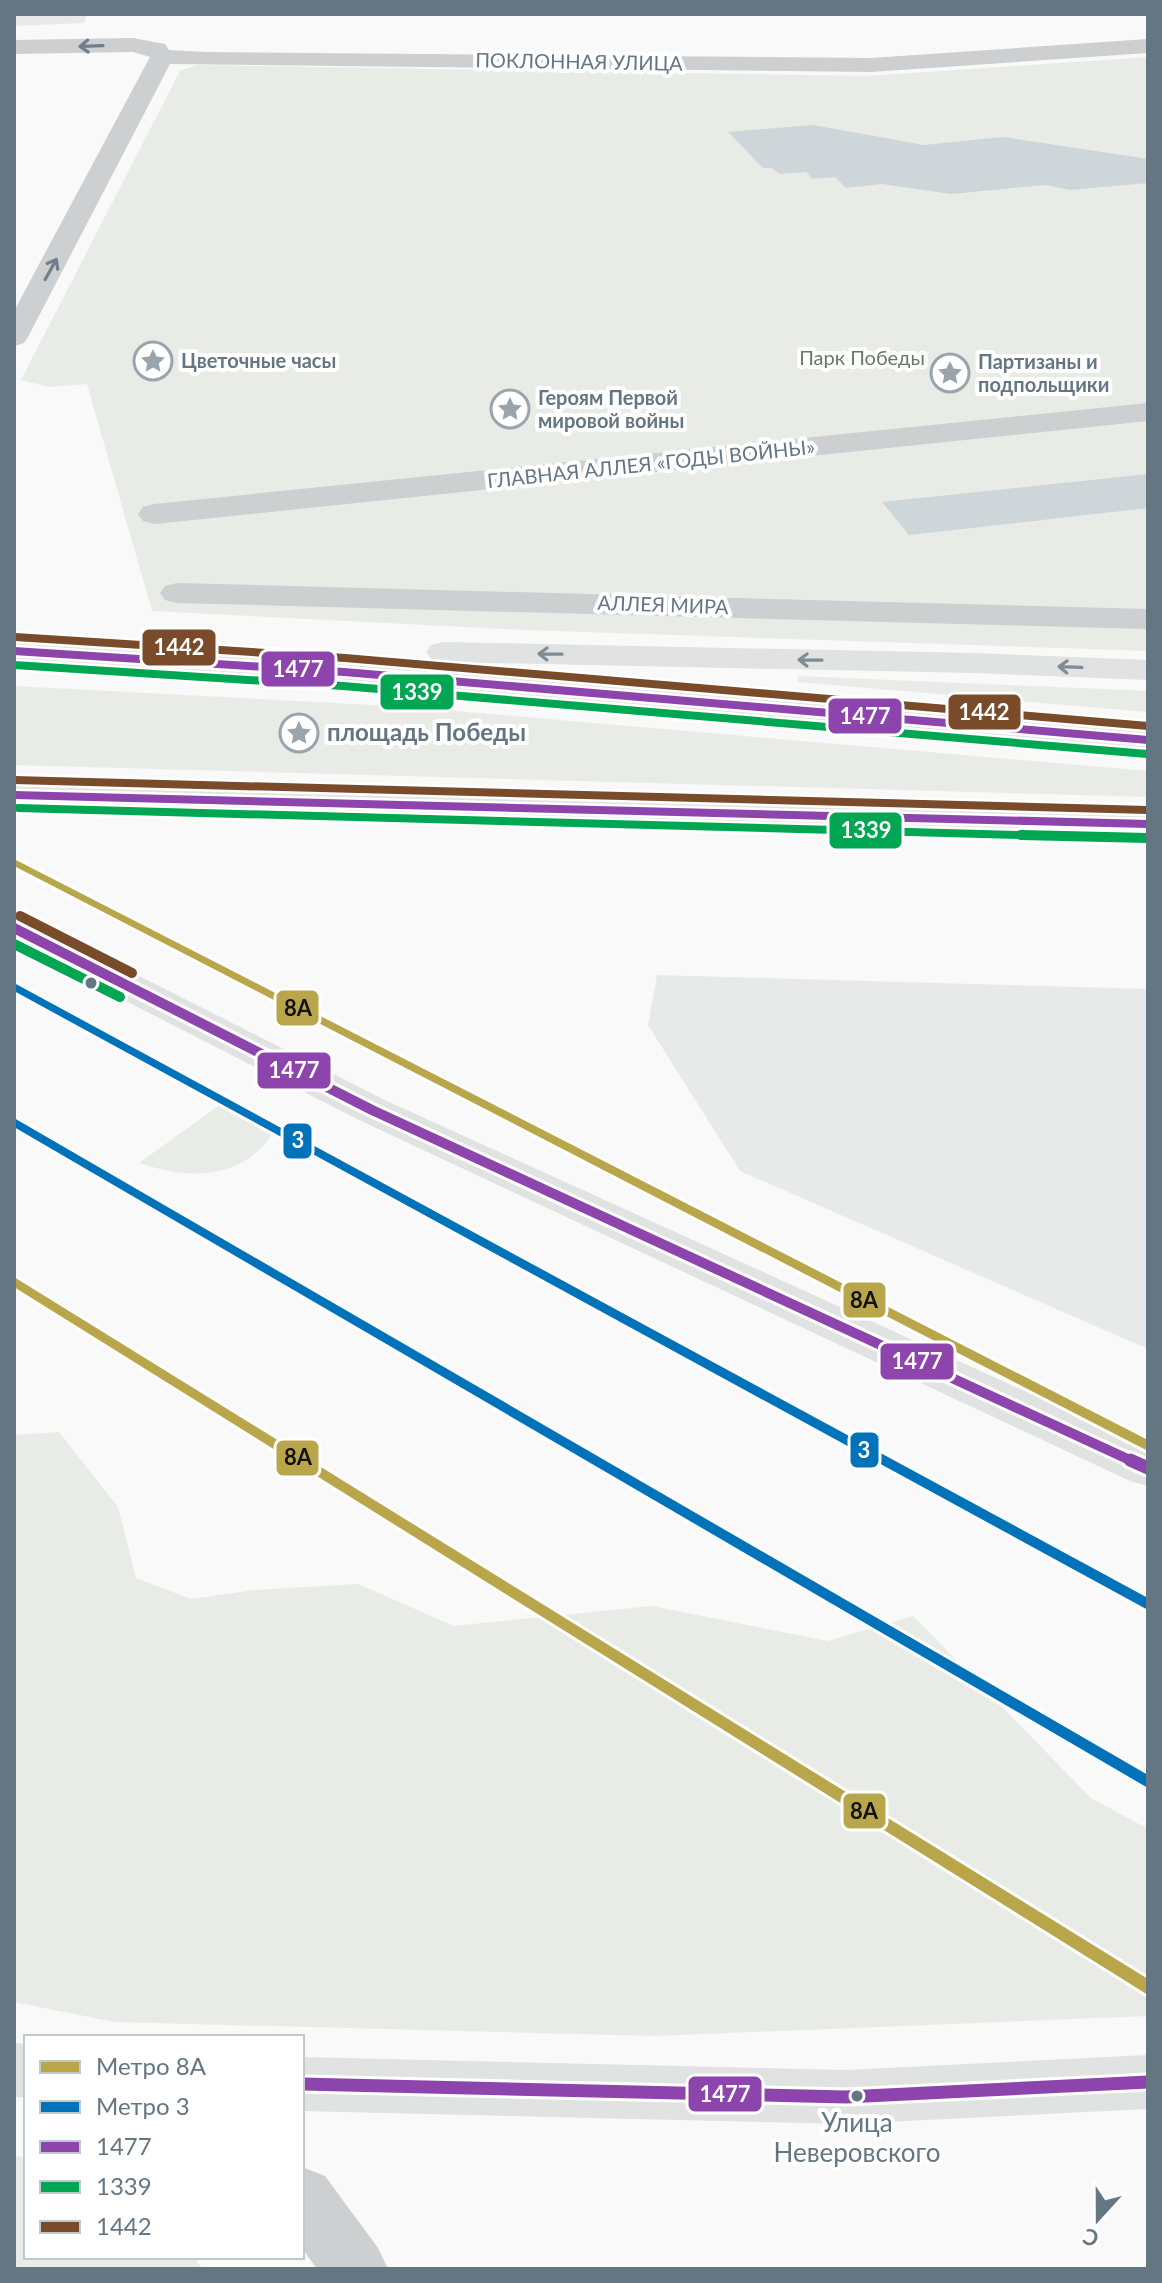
<svg xmlns="http://www.w3.org/2000/svg" width="1162" height="2283" viewBox="0 0 1162 2283" font-family="Lato,sans-serif">
	<style>
		.built { fill: #e8e9e9 }
		.green { fill: #e8ebe6 }
		.water { fill: #ced6d9 }
		.lines { fill: none; stroke-linecap: round; stroke-linejoin: round }
		.street { fill: #cecfd0; fill-rule: evenodd }
		.secondary { fill: #e1e2e2; fill-rule: evenodd }
		.primary { fill: #e1e2e2; fill-rule: evenodd }
		.bus-1-far2-casing { stroke: #fff; stroke-width: 13 }
		.bus-1-far1-casing { stroke: #fff; stroke-width: 16 }
		.bus-1-casing { stroke: #fff; stroke-width: 19 }
		.bus-2-far1-casing { stroke: #fff; stroke-width: 13 }
		.bus-2-casing { stroke: #fff; stroke-width: 16 }
		.bus-3-far1-casing { stroke: #fff; stroke-width: 13 }
		.bus-3-casing { stroke: #fff; stroke-width: 16 }
		.bus-1-far2 { stroke: #8e44ad; stroke-width: 8 }
		.bus-1-far1 { stroke: #8e44ad; stroke-width: 10 }
		.bus-1 { stroke: #8e44ad; stroke-width: 13 }
		.bus-2-far1 { stroke: #00a651; stroke-width: 8 }
		.bus-2 { stroke: #00a651; stroke-width: 10 }
		.bus-3-far1 { stroke: #7a4b2a; stroke-width: 8 }
		.bus-3 { stroke: #7a4b2a; stroke-width: 10 }
		.metro-1-casing { stroke: #fff; stroke-width: 6 }
		.metro-2-casing { stroke: #fff; stroke-width: 6 }
		.metro-1 { fill: #baa64a; fill-rule: evenodd }
		.metro-2 { fill: #0072ba; fill-rule: evenodd }
		.oneway { stroke: #707f8b }
		.oneway2 { stroke: #7e8c96 }
		.bus-dot { fill: #657683; stroke: #fff; stroke-width: 3 }
		.labels { text-anchor: middle; stroke-width: 8; stroke-linejoin: round; paint-order: stroke }
		.far-street-label { font-size: 20px; fill: #657683; stroke: #fff }
		.far-park-label { font-size: 20px; fill: #687a64; stroke: #fff }
		.far-poi-label { font-size: 20px; font-weight: bold; fill: #657683; stroke: #fff; text-anchor: start }
		.poi-label { font-size: 24px; font-weight: bold; fill: #657683; stroke: #fff; text-anchor: start }
		.near-bus-label { font-size: 26px; fill: #657683; stroke: #fff }
		.line-badge { stroke: #fff; stroke-width: 3 }
		.badge-label { font-size: 22px; text-anchor: middle; font-weight: bold; fill: #fff }
		.pale-badge-label { font-size: 22px; text-anchor: middle; font-weight: bold; fill: #111 }
	</style>
	<rect width="100%" height="100%" fill="#f9f9f9"/>
	<g class="built">
		<path d="M 14,14 L 87,14 L 84,23 L 14,26 Z"/>
		<path d="M 657,975 L 1148,989 L 1148,1349 L 740,1171 L 648,1025 Z"/>
	</g>
	<g class="green">
		<path d="M 1148,57 L 1148,651 L 526,630 L 152,611 L 87,384 L 49,387 L 21,380 L 180,71 L 197,65 L 867,76 Z"/>
		<path d="M 798,676 L 1148,691 L 1148,712 L 798,682 Z"/>
		<path d="M 14,686 L 409,707 L 1148,771 L 1148,797 L 14,765 Z"/>
		<path d="M 231,1097 L 267,1119 L 274,1132 C 241,1181 190,1180 139,1163 Z"/>
		<path d="M 59,1432 L 118,1507 L 136,1578 L 191,1599 L 255,1590 L 358,1584 L 454,1626 L 652,1606 L 828,1641 L 913,1616 L 1091,1798 L 1148,1829 L 1148,2016 L 654,2036 L 115,2022 L 14,2002 L 14,1435 Z"/>
		<path d="M 14,2156 L 26,2157 L 26,2257 L 193,2257 L 203,2269 L 14,2269 Z"/>
	</g>
	<g class="water">
		<path d="M 813,125 L 924,145 L 1003,137 L 1148,159 L 1148,183 L 1070,190 L 1045,185 L 951,194 L 882,184 L 846,188 L 835,177 L 813,179 L 806,172 L 780,174 L 772,168 L 763,168 L 728,132 Z"/>
		<path d="M 1148,474 L 1148,508 L 909,535 L 882,502 Z"/>
	</g>
	<g class="lines">
		<g class="street">
			<path d="M 133,38 L 165,44 L 169,50 L 206,52 L 871,58 L 1148,39 L 1148,53 L 871,72 L 170,64 L 28,337 L 24,343 L 14,346 L 14,311 L 150,57 L 133,52 L 14,54 L 14,40 Z"/>
			<path d="M 1148,403 L 1148,421 L 154,524 L 143,521 L 138,514 L 143,507 L 154,504 Z"/>
			<path d="M 177,583 L 1148,609 L 1148,629 L 177,603 L 165,600 L 160,593 L 165,586 Z"/>
			<path d="M 302,2167 L 325,2176 L 378,2248 L 388,2269 L 317,2269 L 302,2248 Z"/>
		</g>
		<g class="secondary">
			<path d="M 14,916 L 28,920 L 387,1101 L 1148,1447 L 1148,1486 L 1130,1481 L 357,1119 L 14,944 Z"/>
			<path d="M 14,2043 L 26,2044 L 26,2098 L 14,2097 Z"/>
			<path d="M 1148,2055 L 1148,2109 L 846,2124 L 302,2111 L 302,2057 L 846,2070 Z"/>
		</g>
		<g class="primary">
			<path d="M 14,641 L 344,662 L 1148,729 L 1148,751 L 344,682 L 14,661 Z"/>
			<path d="M 443,642 L 974,653 L 1148,660 L 1148,680 L 974,673 L 443,662 L 431,659 L 426,652 L 431,645 Z"/>
			<path d="M 14,782 L 1148,813 L 1148,835 L 14,804 Z"/>
		</g>
		<defs>
			<g id="bus-1-far2">
				<path d="M 14,651 L 344,672 L 1148,740"/>
				<path d="M 14,795 L 1148,824"/>
			</g>
			<path id="bus-1-far1" d="M 14,928 L 372,1110 L 1134,1462"/>
			<g id="bus-1">
				<path d="M 1130,1460 L 1148,1468"/>
				<path d="M 302,2084 L 846,2097 L 1148,2082"/>
			</g>
			<g id="bus-2-far1">
				<path d="M 14,665 L 343,686 L 1147,754"/>
				<path d="M 18,808 L 1097,837"/>
			</g>
			<g id="bus-2">
				<path d="M 1021,835 L 1148,838"/>
				<path d="M 14,944 L 120,997"/>
			</g>
			<g id="bus-3-far1">
				<path d="M 15,637 L 345,658 L 1148,726"/>
				<path d="M 14,780 L 1148,810"/>
			</g>
			<path id="bus-3" d="M 20,916 L 132,973"/>
		</defs>
		<use href="#bus-1-far2" class="bus-1-far2-casing"/>
		<use href="#bus-1-far1" class="bus-1-far1-casing"/>
		<use href="#bus-1" class="bus-1-casing"/>
		<use href="#bus-2-far1" class="bus-2-far1-casing"/>
		<use href="#bus-2" class="bus-2-casing"/>
		<use href="#bus-3-far1" class="bus-3-far1-casing"/>
		<use href="#bus-3" class="bus-3-casing"/>
		<use href="#bus-1-far2" class="bus-1-far2"/>
		<use href="#bus-1-far1" class="bus-1-far1"/>
		<use href="#bus-1" class="bus-1"/>
		<use href="#bus-2-far1" class="bus-2-far1"/>
		<use href="#bus-2" class="bus-2"/>
		<use href="#bus-3-far1" class="bus-3-far1"/>
		<use href="#bus-3" class="bus-3"/>
		<defs>
			<g id="metro-1">
				<path d="M 14,859 L 1148,1440 L 1148,1451 L 14,866 Z"/>
				<path d="M 14,1277 L 1148,1979 L 1148,1995 L 14,1287 Z"/>
			</g>
			<g id="metro-2">
				<path d="M 14,983 L 1148,1598 L 1148,1610 L 14,991 Z"/>
				<path d="M 14,1118 L 1148,1775 L 1148,1788 L 14,1127 Z"/>
			</g>
		</defs>
		<use href="#metro-1" class="metro-1-casing"/>
		<use href="#metro-2" class="metro-2-casing"/>
		<use href="#metro-1" class="metro-1"/>
		<use href="#metro-2" class="metro-2"/>
	</g>
	<defs><path id="oneway-shaft" d="M-6 0H5M1.5-3L5.5 0L1.5 3" fill="none" stroke-width="1.6" stroke-linecap="round" stroke-linejoin="round" transform="scale(2)"/></defs>
	<g class="oneway">
		<use href="#oneway-shaft" transform="translate(91 46) rotate(178)"/>
		<use href="#oneway-shaft" transform="translate(51 269) rotate(-61)"/>
	</g>
	<g class="oneway2">
		<use href="#oneway-shaft" transform="translate(550 654) rotate(-179)"/>
		<use href="#oneway-shaft" transform="translate(810 660) rotate(-179)"/>
		<use href="#oneway-shaft" transform="translate(1070 667) rotate(-178)"/>
	</g>
	<defs>
		<symbol id="sight-ring" viewBox="-11 -11 22 22"><circle r="9.5" fill="#fff" stroke="#99a4ac" stroke-width="1.5"/><path d="M0-6L1.8-2.2L6-1.7L2.9 1.2L3.7 5.4L0 3.3L-3.7 5.4L-2.9 1.2L-6-1.7L-1.8-2.2Z" fill="#99a4ac"/></symbol>
	</defs>
	<g fill-rule="evenodd">
		<use href="#sight-ring" x="131" y="339" width="44" height="44"/>
		<use href="#sight-ring" x="928" y="351" width="44" height="44"/>
		<use href="#sight-ring" x="488" y="387" width="44" height="44"/>
		<use href="#sight-ring" x="277" y="711" width="44" height="44"/>
	</g>
	<g class="bus-dot">
		<circle cx="91" cy="983" r="7"/>
		<circle cx="857" cy="2096" r="7"/>
	</g>
	<g class="labels">
		<g class="far-street-label">
			<text transform="translate(579 62) rotate(1)" y="7">ПОКЛОННАЯ УЛИЦА</text>
			<text transform="translate(651 464) rotate(-6)" y="7">ГЛАВНАЯ АЛЛЕЯ «ГОДЫ ВОЙНЫ»</text>
			<text transform="translate(663 605) rotate(2)" y="7">АЛЛЕЯ МИРА</text>
		</g>
		<g class="far-park-label">
			<text x="862" y="365">Парк Победы</text>
		</g>
		<g class="far-poi-label">
			<text x="181" y="368">Цветочные часы</text>
			<text x="978" y="369">Партизаны и<tspan x="978" dy="23">подпольщики</tspan></text>
			<text x="538" y="405">Героям Первой<tspan x="538" dy="23">мировой войны</tspan></text>
		</g>
		<g class="poi-label">
			<text x="327" y="741">площадь Победы</text>
		</g>
		<g class="near-bus-label">
			<text x="857" y="2132">Улица<tspan x="857" dy="30">Неверовского</tspan></text>
		</g>
	</g>
	<g class="line-badge">
		<rect x="141" y="628" width="76" height="39" rx="8" fill="#7a4b2a"/>
		<rect x="260" y="650" width="76" height="38" rx="8" fill="#8e44ad"/>
		<rect x="379" y="673" width="76" height="38" rx="8" fill="#00a651"/>
		<rect x="947" y="693" width="75" height="38" rx="8" fill="#7a4b2a"/>
		<rect x="827" y="697" width="76" height="38" rx="8" fill="#8e44ad"/>
		<rect x="828" y="811" width="75" height="39" rx="8" fill="#00a651"/>
		<rect x="275" y="989" width="45" height="38" rx="8" fill="#baa64a"/>
		<rect x="256" y="1051" width="76" height="39" rx="8" fill="#8e44ad"/>
		<rect x="282" y="1122" width="31" height="38" rx="8" fill="#0072ba"/>
		<rect x="842" y="1281" width="45" height="38" rx="8" fill="#baa64a"/>
		<rect x="879" y="1342" width="76" height="39" rx="8" fill="#8e44ad"/>
		<rect x="849" y="1431" width="31" height="38" rx="8" fill="#0072ba"/>
		<rect x="275" y="1439" width="45" height="38" rx="8" fill="#baa64a"/>
		<rect x="842" y="1792" width="45" height="38" rx="8" fill="#baa64a"/>
		<rect x="687" y="2075" width="76" height="38" rx="8" fill="#8e44ad"/>
	</g>
	<g class="badge-label">
		<text x="179" y="655">1442</text>
		<text x="298" y="677">1477</text>
		<text x="417" y="700">1339</text>
		<text x="984" y="720">1442</text>
		<text x="865" y="724">1477</text>
		<text x="866" y="838">1339</text>
		<text x="294" y="1078">1477</text>
		<text x="298" y="1148">3</text>
		<text x="917" y="1369">1477</text>
		<text x="864" y="1458">3</text>
		<text x="725" y="2102">1477</text>
	</g>
	<g class="pale-badge-label">
		<text x="298" y="1016">8А</text>
		<text x="864" y="1308">8А</text>
		<text x="298" y="1465">8А</text>
		<text x="864" y="1819">8А</text>
	</g>
	<rect width="1162" height="2283" fill="none" stroke="#657683" stroke-width="32"/>
	<rect x="24" y="2035" width="280" height="224" fill="#ffffff" stroke="#c1c8cd" stroke-width="2"/>
	<rect x="40" y="2061" width="40" height="12" fill="#baa64a" stroke="#c1c8cd" stroke-width="2"/>
	<text x="96" y="2075" font-size="24" fill="#657683">Метро 8А</text>
	<rect x="40" y="2101" width="40" height="12" fill="#0072ba" stroke="#c1c8cd" stroke-width="2"/>
	<text x="96" y="2115" font-size="24" fill="#657683">Метро 3</text>
	<rect x="40" y="2141" width="40" height="12" fill="#8e44ad" stroke="#c1c8cd" stroke-width="2"/>
	<text x="96" y="2155" font-size="24" fill="#657683">1477</text>
	<rect x="40" y="2181" width="40" height="12" fill="#00a651" stroke="#c1c8cd" stroke-width="2"/>
	<text x="96" y="2195" font-size="24" fill="#657683">1339</text>
	<rect x="40" y="2221" width="40" height="12" fill="#7a4b2a" stroke="#c1c8cd" stroke-width="2"/>
	<text x="96" y="2235" font-size="24" fill="#657683">1442</text>
	<g transform="translate(1098 2219) rotate(201)" stroke="#ffffff" stroke-width="6" paint-order="stroke">
	<path d="M0-6L14 30L0 20L-14 30Z" fill="#657683"/>
	<text y="-12" font-size="22" font-weight="bold" text-anchor="middle" fill="#657683">С</text>
	</g>
</svg>
